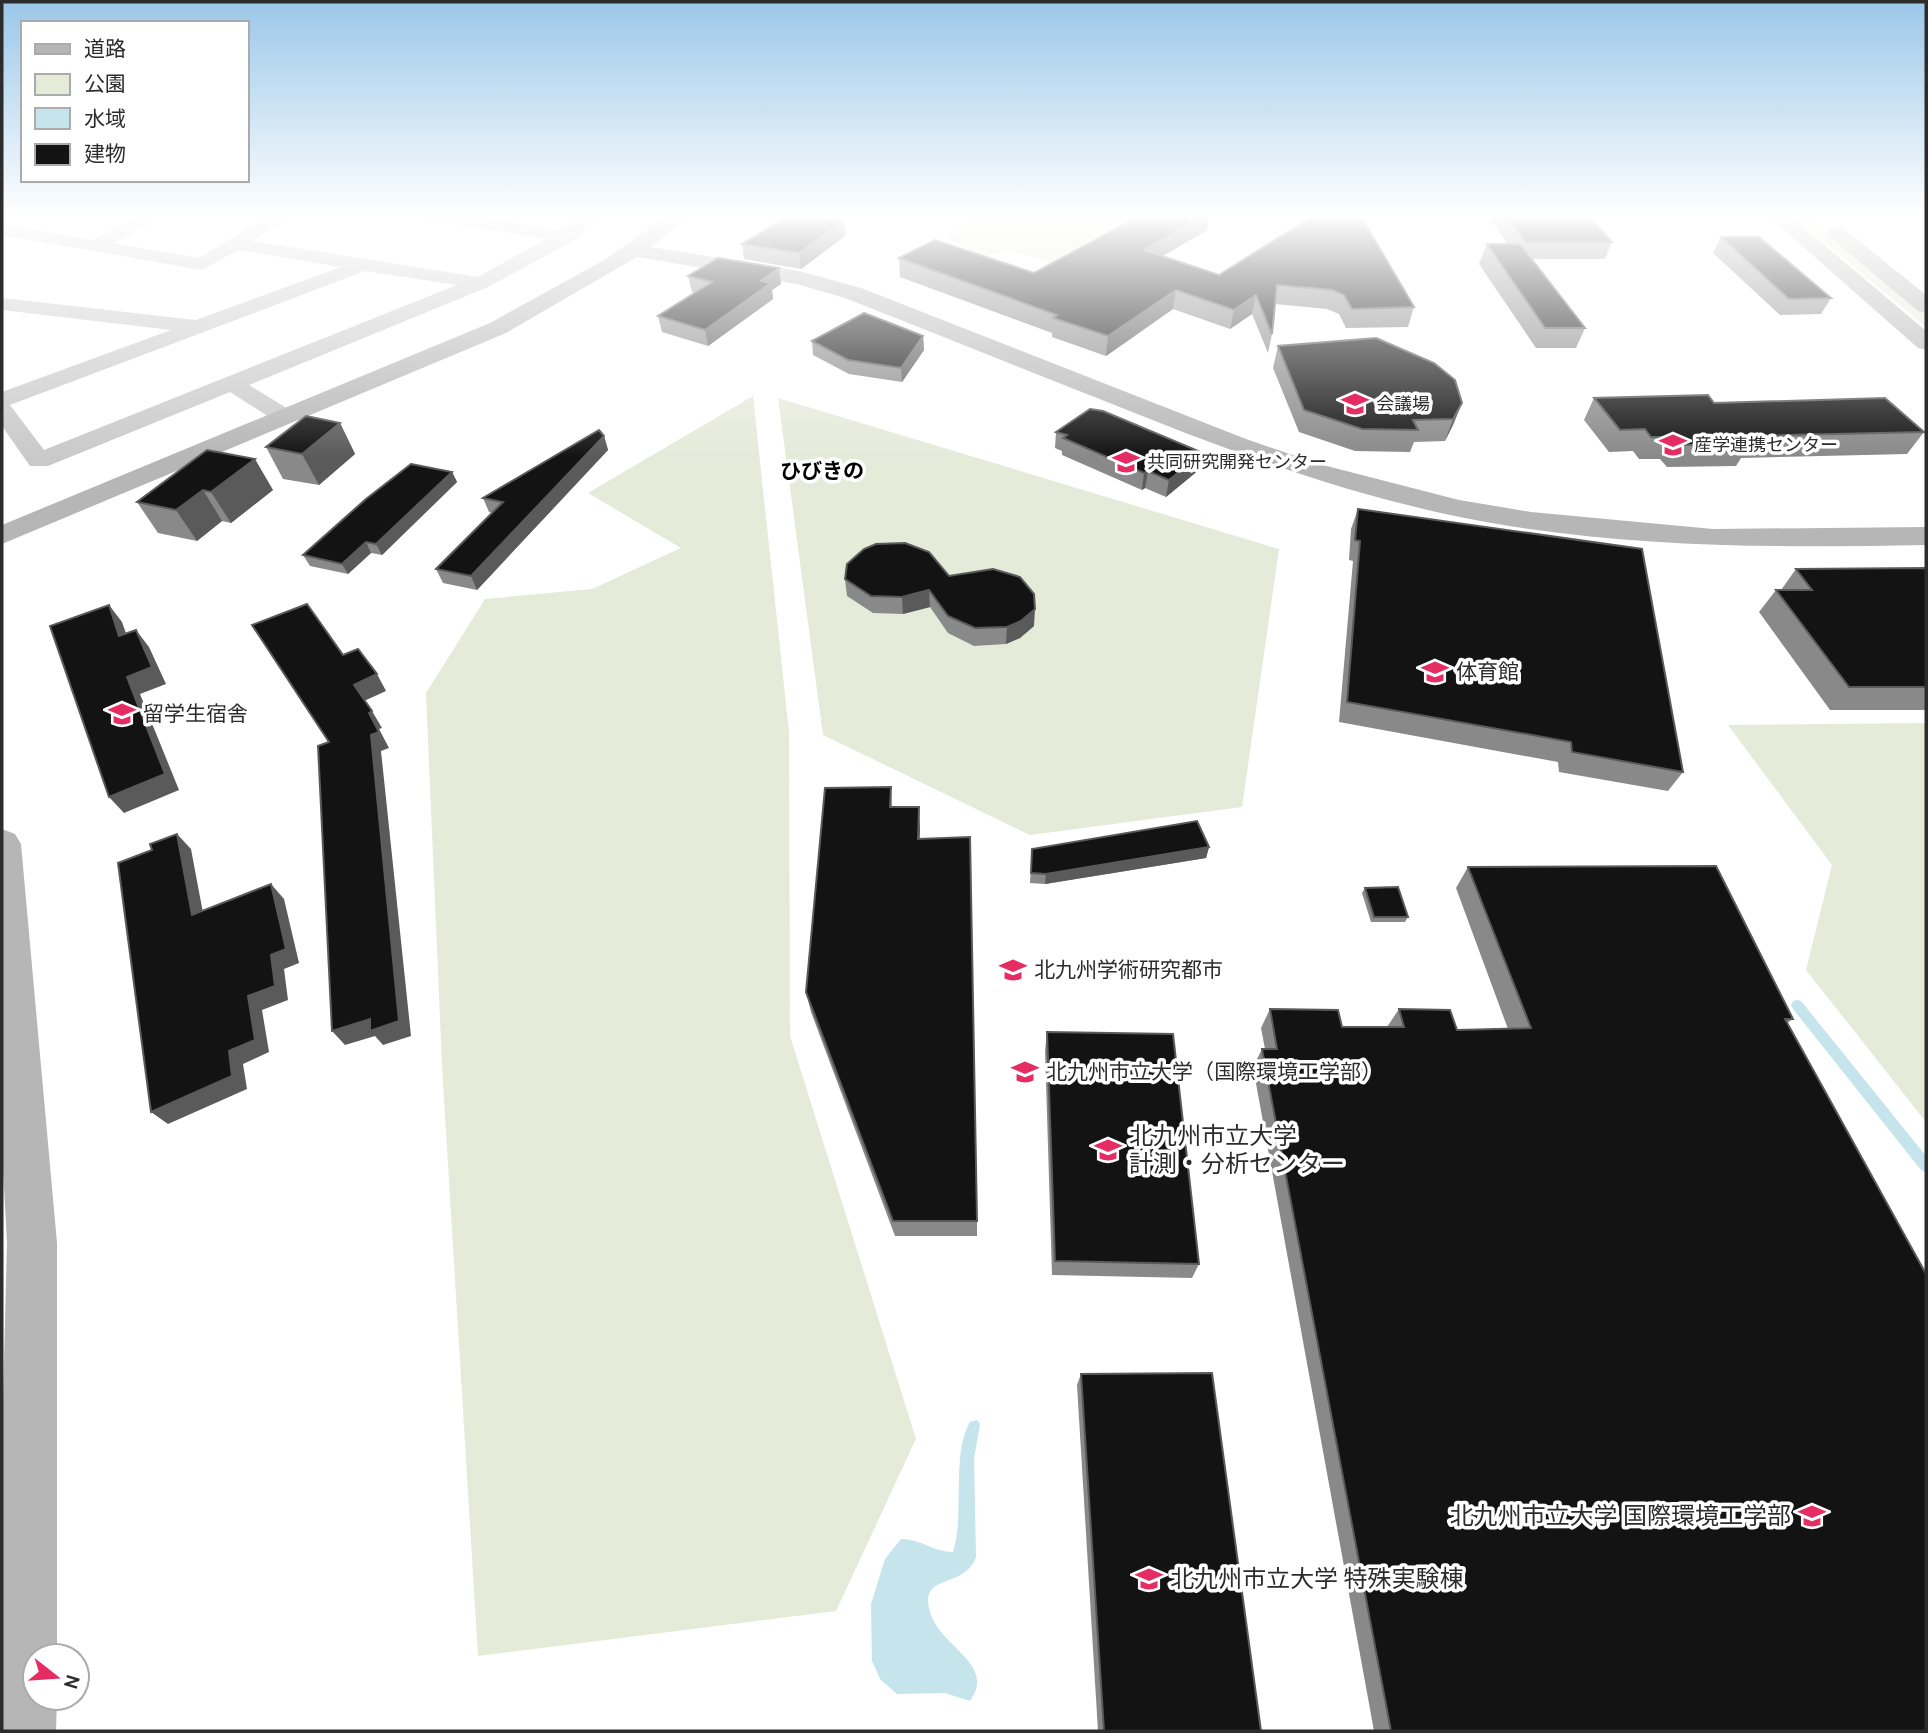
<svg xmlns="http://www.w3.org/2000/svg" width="1928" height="1733" viewBox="0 0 1928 1733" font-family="Cabin,'Noto Sans JP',sans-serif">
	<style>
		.green { fill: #e6ead9 }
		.water { fill: #c5e4eb }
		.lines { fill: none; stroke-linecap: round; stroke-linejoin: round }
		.stream { fill: #c5e4eb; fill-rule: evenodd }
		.street { fill: #c9c9c9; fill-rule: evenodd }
		.secondary { fill: #b6b6b6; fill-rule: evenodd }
		.wall { fill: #898989 }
		.shaded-wall { fill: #5a5a5a }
		.building { fill: #131313; stroke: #5a5a5a; stroke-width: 2 }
		.labels { text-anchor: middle; stroke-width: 7; stroke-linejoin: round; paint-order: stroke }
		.far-poi-label { font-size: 18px; fill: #2c2c2c; stroke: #fff; text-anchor: start }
		.far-quarter-label { font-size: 21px; font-weight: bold; fill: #000; stroke: #fff }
		.poi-label { font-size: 21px; fill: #2c2c2c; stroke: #fff; text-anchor: start }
		.near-poi-label { font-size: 24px; fill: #2c2c2c; stroke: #fff; text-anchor: start }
	</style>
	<rect width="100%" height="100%" fill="#fff"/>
	<g class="green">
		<path d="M 975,215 L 1133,215 L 1052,263 L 1008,250 L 984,257 L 947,238 Z"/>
		<path d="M 1430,215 L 1657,215 L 1673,218 L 1417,219 Z"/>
		<path d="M 1792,215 L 1806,215 L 1926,314 L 1926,327 Z"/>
		<path d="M 753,396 L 789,732 L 790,1036 L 916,1439 L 836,1611 L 478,1656 L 442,1066 L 426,693 L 485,599 L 592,589 L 681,548 L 588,493 Z"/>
		<path d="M 778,398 L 1279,549 L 1242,807 L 1030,835 L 823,735 Z"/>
		<path d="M 1926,723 L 1926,1122 L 1806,970 L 1832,865 L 1728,725 Z"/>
	</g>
	<path class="water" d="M 977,1420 L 980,1424 L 974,1459 L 976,1557 C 966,1586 927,1576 928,1601 C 930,1646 999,1660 970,1701 L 945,1693 L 897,1694 L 880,1679 L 872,1661 L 871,1604 L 885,1559 L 901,1539 C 921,1539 934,1552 953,1552 C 965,1515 951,1454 970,1422 Z"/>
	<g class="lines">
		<path class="stream" d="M 1797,1000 L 1801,1001 L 1926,1156 L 1926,1172 L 1921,1170 L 1793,1009 L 1791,1005 L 1793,1001 Z"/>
		<path class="street" d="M 141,215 L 164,215 L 114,243 L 199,258 L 270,215 L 292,215 L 253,241 L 478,277 L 546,239 L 429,220 L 420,215 L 462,215 L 560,230 L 584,215 L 605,215 L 573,241 L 488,287 L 249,385 L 293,412 L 297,417 L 293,422 L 277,422 L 230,392 L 48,466 L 30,466 L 2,426 L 2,392 L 171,330 L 2,310 L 2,298 L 196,320 L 341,267 L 238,250 L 202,270 L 2,235 L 2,224 L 92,240 ZM 365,271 L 457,285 L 44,450 L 10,405 Z"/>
		<g class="secondary">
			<path d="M 667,215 L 690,215 L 651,247 L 799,271 L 861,288 L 1246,439 L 1319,464 L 1459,500 L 1531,512 L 1713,529 L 1926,527 L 1926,545 C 1770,548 1614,548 1460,517 C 1336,492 1219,447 1102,400 C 1016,366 931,332 845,298 L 797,284 L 637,257 L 506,333 L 2,544 L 2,525 L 490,323 L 606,259 Z"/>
			<path d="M 1767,215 L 1789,215 L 1926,331 L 1926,350 L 1918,348 Z"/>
			<path d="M 1836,226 L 1843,228 L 1926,295 L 1926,313 L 1918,311 L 1829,236 L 1826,232 L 1829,228 Z"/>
			<path d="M 2,829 L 15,834 L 21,844 L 57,1243 L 57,1656 L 35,1656 L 35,1698 L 57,1698 L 56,1731 L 2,1731 L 2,1440 L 7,1243 L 2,1150 Z"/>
		</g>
	</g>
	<g class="wall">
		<path d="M 1486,215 L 1588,215 L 1612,242 L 1605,259 L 1532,259 L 1585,328 L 1576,348 L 1536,348 L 1479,264 L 1487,244 L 1508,244 Z"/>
		<path d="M 1310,218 L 1414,307 L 1408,327 L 1346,328 L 1339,314 L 1327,309 L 1275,304 L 1272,334 L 1268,353 L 1252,314 L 1230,329 L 1173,309 L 1106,356 L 1052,337 L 1052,333 L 900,277 L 899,258 L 1034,273 L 1207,230 L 1162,256 L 1219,275 Z"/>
		<path d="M 844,221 L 845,236 L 801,269 L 744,259 L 742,244 Z"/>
		<path d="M 1721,237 L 1831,298 L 1821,314 L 1780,315 L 1713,253 Z"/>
		<path d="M 688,276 L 781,284 L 772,290 L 773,299 L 708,346 L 662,332 L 658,316 L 695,293 L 692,292 Z"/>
		<path d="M 923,336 L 924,350 L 902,382 L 849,374 L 813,355 L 812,341 Z"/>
		<path d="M 1278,346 L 1462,403 L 1453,425 L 1445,441 L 1414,442 L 1410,452 L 1355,451 L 1299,432 L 1273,368 Z"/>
		<path d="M 1594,398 L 1714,403 L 1924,432 L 1907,454 L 1741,458 L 1736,466 L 1667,467 L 1660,459 L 1639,459 L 1633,451 L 1609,452 L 1584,420 Z"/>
		<path d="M 340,423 L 355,454 L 319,485 L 283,479 L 266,447 Z"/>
		<path d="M 1056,432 L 1200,469 L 1166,497 L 1145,488 L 1142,490 L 1062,455 L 1062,451 L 1055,448 Z"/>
		<path d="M 604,436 L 608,450 L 477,590 L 443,583 L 436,569 L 492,513 L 489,512 L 483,498 Z"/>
		<path d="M 207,450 L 273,490 L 231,523 L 222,521 L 197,541 L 158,533 L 137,502 Z"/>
		<path d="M 452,472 L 457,482 L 382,555 L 371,553 L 348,574 L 310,566 L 303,555 Z"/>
		<path d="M 1358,509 L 1683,772 L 1668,791 L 1559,772 L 1558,762 L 1339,722 L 1353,561 L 1349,560 L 1351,529 Z"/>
		<path d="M 1926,568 L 1926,710 L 1830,710 L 1759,612 L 1776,590 L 1781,590 L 1796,569 Z"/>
		<path d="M 949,576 L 1034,626 L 1020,638 L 1006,644 L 974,646 L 948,633 L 930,607 L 903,614 L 873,613 L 847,596 L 845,579 Z"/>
		<path d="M 891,787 L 892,807 L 920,829 L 919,839 L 977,1221 L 977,1236 L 895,1236 L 811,1012 L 806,992 Z"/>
		<path d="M 1209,847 L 1206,858 L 1045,884 L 1030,883 L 1032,849 Z"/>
		<path d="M 1468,867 L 1793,1019 L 1787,1023 L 1926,1731 L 1374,1731 L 1253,1067 L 1262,1049 L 1265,1049 L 1261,1028 L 1270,1009 L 1342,1027 L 1387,1027 L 1399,1009 L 1457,1030 L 1508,1029 L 1456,888 Z"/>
		<path d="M 1365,888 L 1408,917 L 1405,922 L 1371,922 L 1362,893 Z"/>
		<path d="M 1047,1032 L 1199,1264 L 1192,1278 L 1052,1275 L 1045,1051 Z"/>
		<path d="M 1081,1374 L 1261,1731 L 1098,1731 L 1077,1385 Z"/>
	</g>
	<g class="shaded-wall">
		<path d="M 1204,215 L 1209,215 L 1207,230 L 1141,269 L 1144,250 Z"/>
		<path d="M 844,221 L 845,236 L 801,269 L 799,253 Z"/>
		<path d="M 779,268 L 781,284 L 772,290 L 773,299 L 708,346 L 705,330 L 761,281 Z"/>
		<path d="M 1176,290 L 1173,309 L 1106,356 L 1108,336 Z"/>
		<path d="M 1256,295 L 1252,314 L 1230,329 L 1234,310 Z"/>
		<path d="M 923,336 L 924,350 L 902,382 L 901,368 Z"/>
		<path d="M 1462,403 L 1453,425 L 1445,441 L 1453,419 Z"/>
		<path d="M 340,423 L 355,454 L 319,485 L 302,454 Z"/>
		<path d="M 604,436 L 608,450 L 477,590 L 471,576 Z"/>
		<path d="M 1203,453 L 1200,469 L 1166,497 L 1169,480 Z"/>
		<path d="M 255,459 L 273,490 L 231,523 L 211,492 Z"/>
		<path d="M 1148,471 L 1145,488 L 1142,490 L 1144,473 Z"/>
		<path d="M 452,472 L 457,482 L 382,555 L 376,544 Z"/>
		<path d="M 203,490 L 222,521 L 197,541 L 176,510 Z"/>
		<path d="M 366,542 L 371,553 L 348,574 L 342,564 Z"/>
		<path d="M 929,590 L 930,607 L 903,614 L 902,597 Z"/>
		<path d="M 109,605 L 122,622 L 133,653 L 119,636 Z"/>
		<path d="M 1035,609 L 1034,626 L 1020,638 L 1006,644 L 1007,627 Z"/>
		<path d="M 136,630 L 149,647 L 166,684 L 140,694 L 179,790 L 124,813 L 109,797 L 127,677 Z"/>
		<path d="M 377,674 L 386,691 L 364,701 L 354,685 Z"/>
		<path d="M 372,711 L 382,728 L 379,729 L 389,748 L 381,751 L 411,1036 L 383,1045 L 375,1036 L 345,1045 L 332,1031 L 370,1019 L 369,713 Z"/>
		<path d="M 919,807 L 920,829 L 919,860 L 918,839 Z"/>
		<path d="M 177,834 L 191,849 L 206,929 L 192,915 Z"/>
		<path d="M 1209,847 L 1206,858 L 1045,884 L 1046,874 Z"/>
		<path d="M 271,884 L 284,899 L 299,963 L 284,969 L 288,1000 L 262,1010 L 269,1052 L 243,1064 L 247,1089 L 168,1124 L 151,1112 L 229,1051 L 248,996 L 271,955 Z"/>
	</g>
	<g class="building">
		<path d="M 790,215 L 844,221 L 799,253 L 742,244 Z"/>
		<path d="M 1141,215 L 1204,215 L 1144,250 L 1219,275 L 1310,218 L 1362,218 L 1414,307 L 1352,309 L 1344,295 L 1332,290 L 1277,285 L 1272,334 L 1256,295 L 1234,310 L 1176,290 L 1108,336 L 1053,318 L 1057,315 L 899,258 L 935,240 L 1034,273 Z"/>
		<path d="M 1505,215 L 1588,215 L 1612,242 L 1525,242 Z"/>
		<path d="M 1721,237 L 1759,237 L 1831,298 L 1789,299 Z"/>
		<path d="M 1487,244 L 1520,244 L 1585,328 L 1545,328 Z"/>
		<path d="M 718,258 L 779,268 L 761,281 L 771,283 L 705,330 L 658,316 L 712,282 L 688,276 Z"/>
		<path d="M 864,313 L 923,336 L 901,368 L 848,360 L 812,341 Z"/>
		<path d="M 1376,338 L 1434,363 L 1455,380 L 1462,403 L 1453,419 L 1413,420 L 1418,430 L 1362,429 L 1304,410 L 1278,346 Z"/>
		<path d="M 1708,395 L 1714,403 L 1885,398 L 1924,432 L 1743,436 L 1750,444 L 1680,445 L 1673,437 L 1651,437 L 1645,429 L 1620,430 L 1594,398 Z"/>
		<path d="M 1090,409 L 1103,411 L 1203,453 L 1169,480 L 1148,471 L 1144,473 L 1063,438 L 1067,435 L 1056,432 Z"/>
		<path d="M 306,416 L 340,423 L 302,454 L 266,447 Z"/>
		<path d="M 599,430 L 604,436 L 471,576 L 436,569 L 503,502 L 483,498 Z"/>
		<path d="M 207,450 L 255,459 L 211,492 L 203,490 L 176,510 L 137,502 Z"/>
		<path d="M 411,464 L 452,472 L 376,544 L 366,542 L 342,564 L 303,555 L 366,499 Z"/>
		<path d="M 1358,509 L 1642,549 L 1683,772 L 1572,752 L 1571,742 L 1347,702 L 1360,541 L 1355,540 Z"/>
		<path d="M 905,543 L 929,552 L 949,576 L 993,569 L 1020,577 L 1034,594 L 1035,609 L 1021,621 L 1007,627 L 975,628 L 948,616 L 929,590 L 902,597 L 871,596 L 845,579 L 847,564 L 864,549 L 876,544 Z"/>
		<path d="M 1926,568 L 1926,687 L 1849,687 L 1776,590 L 1812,590 L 1796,569 Z"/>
		<path d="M 307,604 L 343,655 L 358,649 L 377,674 L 354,685 L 372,711 L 369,713 L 379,732 L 371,735 L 399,1021 L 370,1031 L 370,1019 L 332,1031 L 318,746 L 329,742 L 252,625 Z"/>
		<path d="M 109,605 L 119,636 L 136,630 L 152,667 L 127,677 L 165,774 L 109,797 L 50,626 Z"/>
		<path d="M 891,787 L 890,807 L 919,807 L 918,839 L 970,837 L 977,1221 L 893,1221 L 806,992 L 825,788 Z"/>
		<path d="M 1197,821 L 1209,847 L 1046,874 L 1031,873 L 1032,849 Z"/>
		<path d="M 177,834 L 192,915 L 271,884 L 286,949 L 271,955 L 275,986 L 248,996 L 255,1040 L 229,1051 L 232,1076 L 151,1112 L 118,863 L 152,850 L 150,844 Z"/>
		<path d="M 1716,866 L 1793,1019 L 1785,1019 L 1926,1274 L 1926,1731 L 1391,1731 L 1262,1049 L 1277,1049 L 1270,1009 L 1338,1010 L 1342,1027 L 1404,1027 L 1399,1009 L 1450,1010 L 1457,1030 L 1531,1028 L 1468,867 Z"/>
		<path d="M 1398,887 L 1408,917 L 1374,917 L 1365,888 Z"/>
		<path d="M 1047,1032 L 1173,1034 L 1199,1264 L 1055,1261 Z"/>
		<path d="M 1212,1373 L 1261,1731 L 1104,1731 L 1081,1374 Z"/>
	</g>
	<linearGradient id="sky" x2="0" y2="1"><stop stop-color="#9ac7e9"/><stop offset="0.47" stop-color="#fff"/><stop offset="1" stop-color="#fff" stop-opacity="0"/></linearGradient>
	<rect width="1928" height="458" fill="url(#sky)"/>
	<defs>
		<symbol id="university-bare" viewBox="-9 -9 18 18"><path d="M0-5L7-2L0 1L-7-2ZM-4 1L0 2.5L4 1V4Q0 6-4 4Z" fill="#e52c63" stroke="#fff" stroke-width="2.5" paint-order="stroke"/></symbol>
	</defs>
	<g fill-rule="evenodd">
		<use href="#university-bare" x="1336" y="385" width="38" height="38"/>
		<use href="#university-bare" x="1654" y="426" width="38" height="38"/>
		<use href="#university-bare" x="1107" y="443" width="38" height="38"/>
		<use href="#university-bare" x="1416" y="653" width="38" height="38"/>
		<use href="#university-bare" x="103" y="695" width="38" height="38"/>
		<use href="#university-bare" x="994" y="951" width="38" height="38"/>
		<use href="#university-bare" x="1006" y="1053" width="38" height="38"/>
		<use href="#university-bare" x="1089" y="1131" width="38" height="38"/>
		<use href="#university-bare" x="1793" y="1497" width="38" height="38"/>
		<use href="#university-bare" x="1130" y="1560" width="38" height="38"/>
	</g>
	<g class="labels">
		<g class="far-poi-label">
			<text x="1376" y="410">会議場</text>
			<text x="1694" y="451">産学連携センター</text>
			<text x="1147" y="468">共同研究開発センター</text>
		</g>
		<g class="far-quarter-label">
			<text x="822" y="478">ひびきの</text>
		</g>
		<g class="poi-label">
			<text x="1456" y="679">体育館</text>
			<text x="143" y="721">留学生宿舎</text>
			<text x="1034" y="977">北九州学術研究都市</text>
			<text x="1046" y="1079">北九州市立大学（国際環境工学部）</text>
		</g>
		<g class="near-poi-label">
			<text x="1129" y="1144">北九州市立大学<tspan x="1129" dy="28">計測・分析センター</tspan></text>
			<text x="1791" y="1524" text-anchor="end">北九州市立大学 国際環境工学部</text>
			<text x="1170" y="1587">北九州市立大学 特殊実験棟</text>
		</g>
	</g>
	<rect width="1928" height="1733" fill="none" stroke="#2c2c2c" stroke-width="7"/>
	<rect x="21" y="21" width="228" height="161" fill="#ffffff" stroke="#ababab" stroke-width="2"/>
	<rect x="35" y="44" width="35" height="10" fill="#b6b6b6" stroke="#ababab" stroke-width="2"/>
	<text x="84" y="56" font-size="21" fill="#2c2c2c">道路</text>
	<rect x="35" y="74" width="35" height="21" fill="#e6ead9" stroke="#ababab" stroke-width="2"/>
	<text x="84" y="91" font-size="21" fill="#2c2c2c">公園</text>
	<rect x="35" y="108" width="35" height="21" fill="#c5e4eb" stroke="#ababab" stroke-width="2"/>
	<text x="84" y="126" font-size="21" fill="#2c2c2c">水域</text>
	<rect x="35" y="144" width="35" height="21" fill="#131313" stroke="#ababab" stroke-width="2"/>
	<text x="84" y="161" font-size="21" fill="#2c2c2c">建物</text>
	<g transform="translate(56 1677) rotate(107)"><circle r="33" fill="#ffffff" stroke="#ababab" stroke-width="2"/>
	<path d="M0-5L12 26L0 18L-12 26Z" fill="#e52c63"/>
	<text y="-10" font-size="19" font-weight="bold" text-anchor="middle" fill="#2c2c2c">N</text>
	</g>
</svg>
